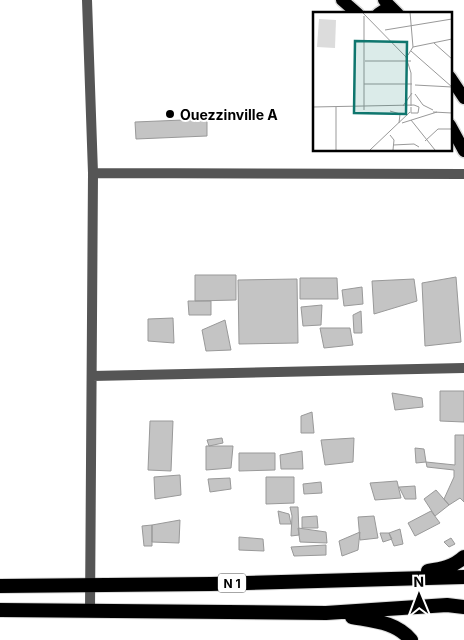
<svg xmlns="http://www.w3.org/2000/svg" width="464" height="640" font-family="Inter,sans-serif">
<rect width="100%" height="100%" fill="#fff"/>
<path fill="#c4c4c4" stroke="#999" d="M207,119V136L136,139L135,122Z
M195,275H236V300L195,301Z
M456,277L461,342L425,346L422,283Z
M300,278H337L338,299H300Z
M297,279L298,343L239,344L238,280Z
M414,279L417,301L374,314L372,281Z
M362,287L363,304L344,306L342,290Z
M188,301H211V315H189Z
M322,305L321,325L303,326L301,307Z
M361,311L362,333H354L353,315Z
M173,318L174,343L148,341V319Z
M225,320L231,350L206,351L202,330Z
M320,328H350L353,345L324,348Z
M440,391H464V422L440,421Z
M392,393L422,398L423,407L395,410Z
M312,412L314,433H301V416Z
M150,421H173L171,471L148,470Z
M455,435H464V502L460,498L449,505L444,499L454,477V470L427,467L426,462L455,465Z
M222,438L223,443L209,446L207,440Z
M354,438L353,462L325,465L321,440Z
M206,446H233L231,468L206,470Z
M415,448L424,449L426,462L416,463Z
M302,451L303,469H281L280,455Z
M239,453H275V470L239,471Z
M180,475L181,495L155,499L154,477Z
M266,477H294V503L266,504Z
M230,478L231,489L210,492L208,479Z
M397,481L401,498L375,500L370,483Z
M321,482L322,493L304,494L303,484Z
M415,486L416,499H405L399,487Z
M436,490L449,505L435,516L424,499Z
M290,507H298L299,535L291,536L292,516Z
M278,511L289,514L291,524H280Z
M431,511L440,523L415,536L408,523Z
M317,516L318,528H302V517Z
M374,516L378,538L360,540L358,517Z
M180,520L179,543L152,542V525Z
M152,525V546H144L142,526Z
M298,528L326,532L327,543L300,542Z
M400,529L403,544L394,546L389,533Z
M360,532L358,550L342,556L339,541Z
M380,533H389L392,539L383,542Z
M239,537L263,539L264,551L239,550Z
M451,538L455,544L449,547L444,542Z
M326,545V555L294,556L291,547Z"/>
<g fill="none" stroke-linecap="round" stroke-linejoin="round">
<defs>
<path id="primary" d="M342,0L358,14
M384,0L398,14
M378,14L390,6
M450,77L464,98
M450,125L464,151"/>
<path id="trunk" d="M428,571C442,569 453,567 464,557
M0,586L211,584L464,577
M0,610L326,613L447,605L464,607
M352,617C374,621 396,622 411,640"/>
</defs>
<use href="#primary" stroke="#dbdbdb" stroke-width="15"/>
<use href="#trunk" stroke="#dbdbdb" stroke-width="16"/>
<path stroke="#555" stroke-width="10" d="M87,0L93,173L90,610
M93,173L464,174
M92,376L464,368"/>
<use href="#primary" stroke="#000" stroke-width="12"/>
<use href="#trunk" stroke="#000" stroke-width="14"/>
</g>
<circle fill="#000" stroke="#fff" stroke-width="2" cx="170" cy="114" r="5"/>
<g text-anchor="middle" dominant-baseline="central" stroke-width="4" stroke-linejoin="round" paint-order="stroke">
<rect fill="#fff" stroke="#4c4c4c" stroke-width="1" x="218" y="573.5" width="28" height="19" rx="4"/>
<g font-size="12" font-weight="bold" fill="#000">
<text x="232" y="583">N 1</text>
</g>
<g font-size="14" font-weight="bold" fill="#000" stroke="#fff" text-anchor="start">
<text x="180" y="114">Ouezzinville A</text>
</g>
</g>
<g transform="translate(313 12)">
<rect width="139" height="139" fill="#fff"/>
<path d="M6,7L23,8L22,36L4,35Z" fill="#dcdcdc"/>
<path fill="none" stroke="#999" stroke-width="1" d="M49,0L93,45L98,61V94M72,18L139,7M121,31L139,47M100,35L139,27M98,39L139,75M95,43L100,35L97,0M52,49H98M51,72H99M102,73L139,75M102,82L110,93L120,98M90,94L99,81M0,95L101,93L106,95L105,101H98V95M51,98V4M77,99L87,102L86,111M120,100L139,101M98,108L122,138M89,111L124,100M77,123L81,128L80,138M112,129L125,117H139M80,133L101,132L106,135M23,138V95M57,138L97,100"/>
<path fill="#0f766e" fill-opacity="0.15" stroke="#0f766e" stroke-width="2.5" d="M42,29L94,30L93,102L41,101Z"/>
<rect width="139" height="139" fill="none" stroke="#000" stroke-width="2.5"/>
</g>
<g transform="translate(419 595) rotate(359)" stroke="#ffffff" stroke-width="4" paint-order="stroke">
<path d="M0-4L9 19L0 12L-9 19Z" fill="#000000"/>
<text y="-8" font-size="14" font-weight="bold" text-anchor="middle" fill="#000000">N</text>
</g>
</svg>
